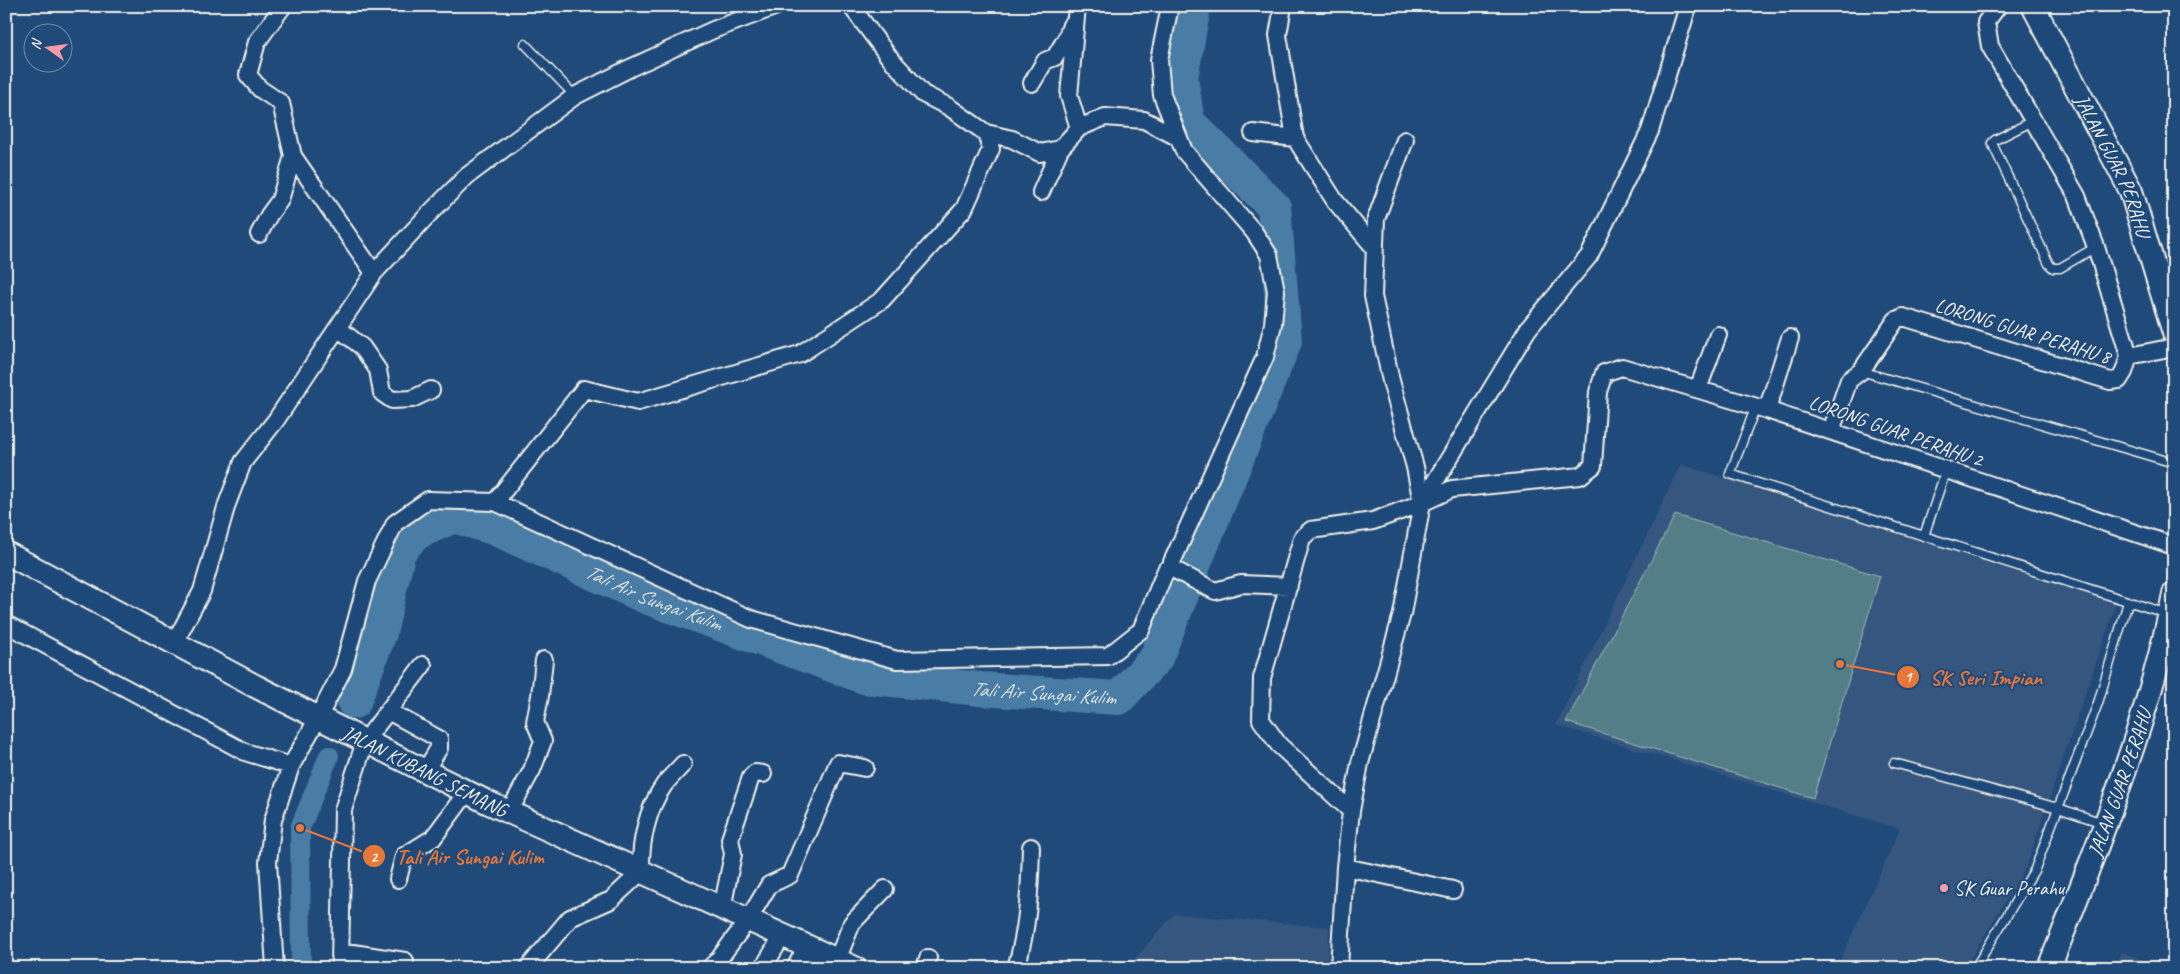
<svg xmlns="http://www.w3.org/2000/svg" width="2180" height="974" font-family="Caveat,sans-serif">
<rect width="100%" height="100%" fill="#1f4a7a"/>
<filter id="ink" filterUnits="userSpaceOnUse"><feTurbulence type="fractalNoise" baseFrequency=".02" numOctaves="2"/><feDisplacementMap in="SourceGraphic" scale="10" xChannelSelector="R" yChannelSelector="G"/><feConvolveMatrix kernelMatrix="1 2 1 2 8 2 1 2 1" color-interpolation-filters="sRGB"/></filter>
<g filter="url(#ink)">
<path fill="#36577e" d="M1681,464L2116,604L2026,867L1967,964L1974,968H1837L1900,829L1556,725Z
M1174,914L1329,927L1328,968H1127Z
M2121,952L2164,968H2114Z"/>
<path fill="#537e87" stroke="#a4b8b8" d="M1675,515L1880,576L1813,798L1566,722Z"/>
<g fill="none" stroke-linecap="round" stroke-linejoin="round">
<path stroke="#487da5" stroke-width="20" d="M301,968L300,828L329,756"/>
<path stroke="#487da5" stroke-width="34" id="s1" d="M354,702L380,633L399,551L416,533L454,516L496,529L646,597L864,677L980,689L1119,698L1156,658L1285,341L1274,207L1188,122L1181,78L1194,6"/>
<defs>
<path id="lane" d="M525,44L575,96
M2033,121L1995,140L1992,143L2049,264L2053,268H2060L2096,247
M1861,371L2174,463
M1756,406L1730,474L2168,614
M1924,536L1946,470
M1894,763L2058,808L2103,823
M1975,968L2035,869L2098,703L2128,602"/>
<path id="street" d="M851,6L889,57L923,94L949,107L986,133L1012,139L1040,153L1060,149L1079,128L1105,117L1144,120L1179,138
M1077,6L1069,96L1079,128
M1170,6L1159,60L1162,95L1184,151L1254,232L1269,255L1276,291L1273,324L1265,357L1172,562L1171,568L1215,591L1241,584L1289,586
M1283,6L1278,35L1295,138L1335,201L1373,246
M1998,6L1986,22L1990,46L2077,196L2096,247L2129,356
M1032,83L1045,61L1055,57L1067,37L1071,25
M1253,133L1295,138
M1405,140L1376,219L1373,296L1391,381L1415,467L1422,503
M293,156L374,273
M1041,192L1060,149
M259,234L269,215L280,200L293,156L281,103L260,89L248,75L257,42L283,6
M338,328L362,347L378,370L382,393L392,400L412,399L431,390
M1698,389L1718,335
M1767,410L1790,338
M1831,431L1849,380L1861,371L1896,320L1903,317L2110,381L2119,380L2124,372L2129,356L2174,347
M495,502L584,389L638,402L800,354L882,300L964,209L991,149L986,133
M6,624L245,752L291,766
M175,642L202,591L227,504L243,462L276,420L374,273L428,215L467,176L575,96L630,68L713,30L777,6
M388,711L439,739V748L425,771
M1351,811L1279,745L1261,720L1262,678L1302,538L1311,530L1373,521L1422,503L1452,489L1580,476L1593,466L1598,392L1604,373L1622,367L1767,410L2174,546
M509,812L532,770L543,741L535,722L540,696L544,660
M1345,867L1453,890
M398,879L404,856L433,838L467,792
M722,909L733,854L730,839L751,777L755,773L763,774
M837,960L852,923L885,889
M340,964L353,953L405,961
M275,968L268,862L273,820L291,766L318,718L343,669L367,581L395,523L428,500L495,502L751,619L897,660L1108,656L1141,630L1166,570L1171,568
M343,968L340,964L343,810L365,741L423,665
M528,968L570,918L611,900L641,872C640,843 647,809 664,785C670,777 677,771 683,764
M710,968L719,959L748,920L769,885L790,875L838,763L865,768
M763,968L783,935
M795,968L807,946
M925,968L928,958
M1016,968C1028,928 1030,889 1031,847
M1339,968L1345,867L1351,811L1360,763L1402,614L1422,503L1528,329L1589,256L1650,131L1688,6"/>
<g id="secondary">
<path id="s2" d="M2033,6L2131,191L2174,333"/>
<path id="s3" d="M6,553L255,686L489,803L855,968"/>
<path id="s4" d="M2049,968C2098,845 2148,724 2174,594"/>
</g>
</defs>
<use href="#lane" stroke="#f4f1e8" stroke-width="11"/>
<use href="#street" stroke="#f4f1e8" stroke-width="20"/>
<use href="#secondary" stroke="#f4f1e8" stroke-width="26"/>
<use href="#lane" stroke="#1f4a7a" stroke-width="8"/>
<use href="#street" stroke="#1f4a7a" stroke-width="16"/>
<use href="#secondary" stroke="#1f4a7a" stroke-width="22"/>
</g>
</g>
<circle fill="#ff9aa2" stroke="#1f4a7a" stroke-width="2" cx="1944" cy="888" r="5"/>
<g text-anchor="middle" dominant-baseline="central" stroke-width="4" stroke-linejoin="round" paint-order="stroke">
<g font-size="20" fill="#f4f1e8" stroke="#1f4a7a">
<text stroke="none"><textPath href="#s2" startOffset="179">JALAN GUAR PERAHU</textPath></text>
<text transform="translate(2023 331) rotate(17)">LORONG GUAR PERAHU 8</text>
<text transform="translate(1896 431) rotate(19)">LORONG GUAR PERAHU 2</text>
<text stroke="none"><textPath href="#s3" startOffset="472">JALAN KUBANG SEMANG</textPath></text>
<text stroke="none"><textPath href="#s4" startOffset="198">JALAN GUAR PERAHU</textPath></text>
</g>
<g font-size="20" fill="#f4f1e8" stroke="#1f4a7a" text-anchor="start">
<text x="1954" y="888">SK Guar Perahu</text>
</g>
<g font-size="21" font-style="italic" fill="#dae0de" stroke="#1f4a7a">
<text stroke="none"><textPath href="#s1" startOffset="440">Tali Air Sungai Kulim</textPath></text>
<text stroke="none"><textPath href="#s1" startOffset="845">Tali Air Sungai Kulim</textPath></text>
</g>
</g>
<path fill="none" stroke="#ea7738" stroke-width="2" d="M1840 664L1908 677M300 828L374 856"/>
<g fill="#ea7738" stroke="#1f4a7a" stroke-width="2">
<circle cx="1840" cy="664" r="5"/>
<circle cx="300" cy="828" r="5"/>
<circle cx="1908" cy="677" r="12"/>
<circle cx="374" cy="856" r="12"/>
</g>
<g font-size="15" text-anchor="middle" font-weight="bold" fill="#fff">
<text x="1908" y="682">1</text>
<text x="374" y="862">2</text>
</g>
<g font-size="21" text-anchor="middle" font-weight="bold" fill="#ea7738" stroke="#1f4a7a" stroke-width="4" stroke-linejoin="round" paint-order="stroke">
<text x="1986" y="685">SK Seri Impian</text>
<text x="470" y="864">Tali Air Sungai Kulim</text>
</g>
<rect width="2180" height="974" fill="none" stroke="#1f4a7a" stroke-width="25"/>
<rect x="12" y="12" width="2155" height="949" fill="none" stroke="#f4f1e8" stroke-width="2" filter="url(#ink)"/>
<g transform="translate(48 48) rotate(284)"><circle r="24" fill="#1f4a7a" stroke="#748da6"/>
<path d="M0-4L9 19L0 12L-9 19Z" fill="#ff9aa2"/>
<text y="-8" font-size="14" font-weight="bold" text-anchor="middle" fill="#f4f1e8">N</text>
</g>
</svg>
